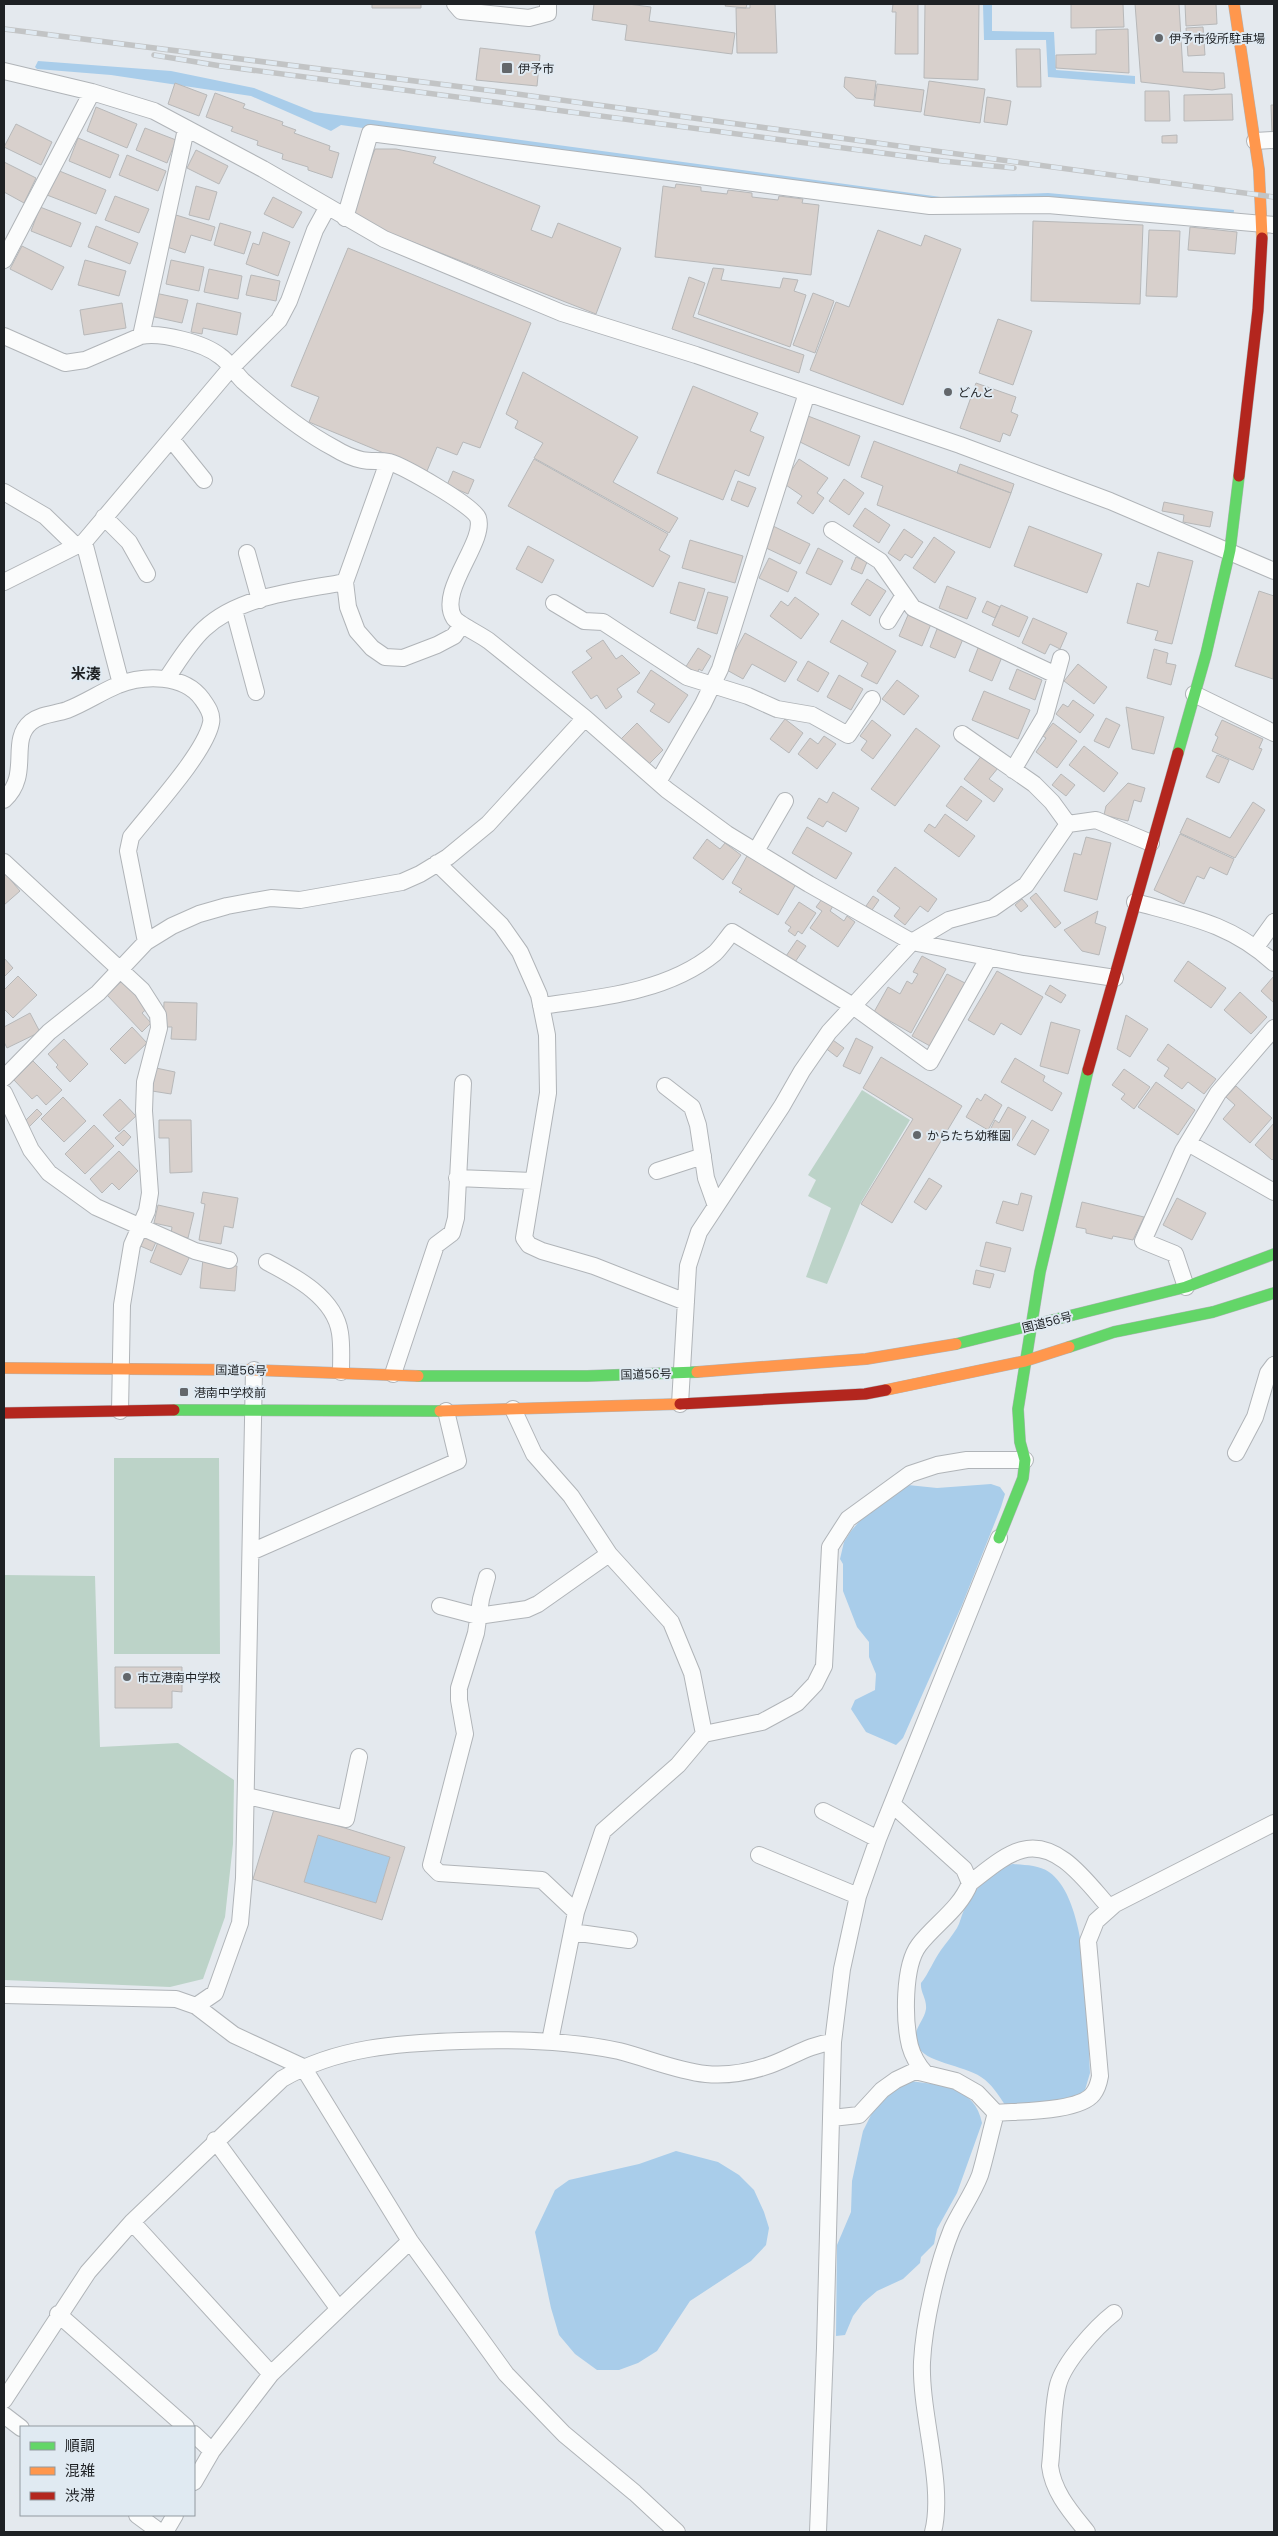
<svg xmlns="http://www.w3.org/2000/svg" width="1278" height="2536" font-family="Poppins,'Noto Sans JP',sans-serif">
<rect width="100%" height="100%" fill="#e4e9ee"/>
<path fill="#bcd3c8" d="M862,1090L910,1120L860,1204L827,1284L806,1277L831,1208L808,1196L816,1180L808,1175Z
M114,1458H219L220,1654H114Z
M4,1575L95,1576L100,1747L178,1743L234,1780L233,1844L225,1917L203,1979L170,1987L4,1980Z"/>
<path fill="#a9cdea" d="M983,4H992V31L1054,32L1056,70L1135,76V84L1048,77L1046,40H984Z
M38,61L171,71L254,88L314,112L941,197L1048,193L1234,210L1233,219L938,207L341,125L331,131L251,96L111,75L37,69L35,67Z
M991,1484L1000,1487L1005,1494L1001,1507L962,1605L903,1738L896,1745L866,1732L851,1709L855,1700L875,1690L876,1674L869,1657V1642L857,1627L843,1591V1564L840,1559L844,1542L851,1531L863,1517L908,1485L937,1488Z
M318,1835L390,1857L376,1903L304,1882Z
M1013,1864C1025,1865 1039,1865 1049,1872C1091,1901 1087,2024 1090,2073L1085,2090L1072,2100L1006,2106C998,2095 992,2084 981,2077C964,2065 924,2063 917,2045C911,2030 924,2022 926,2009C927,1999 920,1992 921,1983C929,1973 933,1961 941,1950C946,1943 952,1936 957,1928C960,1923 961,1916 964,1910C973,1891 991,1868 1013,1864Z
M910,2081C940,2085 975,2086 982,2123L957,2193L937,2229L934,2244L921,2257L920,2263L903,2279L877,2291L863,2303L853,2316L845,2335L836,2336L837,2245L851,2212L852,2181L863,2131L874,2109L883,2097Z
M676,2151L718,2162L739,2175L754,2190L764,2212L769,2228L766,2245L751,2261L690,2301L657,2351L638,2363L619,2370H597L575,2354L559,2335L551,2308L535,2232L555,2190L569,2180L639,2164Z"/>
<path fill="#d8d0cc" stroke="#b7b8b9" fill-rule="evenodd" d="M372,4H421V8H372Z
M594,4H628L651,7L649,21L735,33L732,54L625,40L627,25L592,20Z
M726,4H747L746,8L725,6Z
M750,4H775L777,53H737L736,8H750Z
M893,4H918V54H895L896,12H892Z
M925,4H979L978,80L924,78Z
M1071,4H1123L1124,27L1071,28Z
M1135,4H1179L1183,72L1224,73L1225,88L1212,90L1141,82Z
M1185,4H1216L1217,24L1186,26Z
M1203,27L1205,55L1188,56L1186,28Z
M1128,29L1129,73L1056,68V55L1096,54V30Z
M480,48L540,55L537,86L476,80Z
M1016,49H1040L1041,87H1017Z
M845,77L876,81L874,100L856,98L844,87Z
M929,81L985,89L980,123L924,115Z
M175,83L207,95L199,116L168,104Z
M877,84L924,90L921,112L874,106Z
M1145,91H1169L1170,121H1145Z
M215,93L245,104L243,108L283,122L282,125L296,130L294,133L330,146L329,150L339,153L332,178L308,170V167L282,159L283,154L257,145L258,141L231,131L233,127L206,117Z
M1232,94L1233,120L1184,121V95Z
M987,97L1011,101L1007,125L984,122Z
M1271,105H1274V135H1272Z
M96,107L137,124L127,148L87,131Z
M16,124L52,142L41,165L4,147Z
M145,128L176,140L167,163L136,150Z
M1177,135V143H1162V136Z
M78,138L119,155L110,178L69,161Z
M375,149H396L436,157L433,163L540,206L531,230L552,238L558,223L621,248L596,314L349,217Z
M196,150L228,166L219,184L187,168Z
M127,155L166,171L158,191L119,175Z
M4,162L36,178L24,203L4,192Z
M57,170L106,190L96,214L47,195Z
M676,184L701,187V191L727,194L728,190L752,193V197L778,200L779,196L803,199L802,203L819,205L811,275L655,257L663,186L675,188Z
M196,186L217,192L209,220L189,215Z
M115,196L149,209L139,233L105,220Z
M273,197L302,212L293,228L264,214Z
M40,207L81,223L71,247L31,231Z
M176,215L215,227L211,241L191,235L185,253L167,247Z
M1033,221L1143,225L1140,304L1031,301Z
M220,223L251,232L244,254L214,245Z
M96,226L138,243L130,264L88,247Z
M1190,227L1237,232L1235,254L1188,250Z
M878,230L921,246L925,235L961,249L903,405L810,370L836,302L849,307Z
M1149,230L1180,231L1177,297L1146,296Z
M263,232L290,242L278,276L246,264L253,243L259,245Z
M22,246L64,267L52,290L10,269Z
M348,248L531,323L480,448L463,442L457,455L437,447L427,471L309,422L319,397L291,386Z
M85,260L126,271L119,296L78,285Z
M171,260L204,267L199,291L166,284Z
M713,268L724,269L721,280L780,288L783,278L798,280L794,291L806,295L790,347L698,314Z
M209,269L242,276L238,299L204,292Z
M251,275L280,281L276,301L246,295Z
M689,277L705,283L693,317L804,355L799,373L672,329Z
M155,293L188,300L182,323L150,316Z
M813,293L834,301L815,353L793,345Z
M122,303L126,328L84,335L80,310Z
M197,303L241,313L237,335L203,328L202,334L191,332Z
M998,319L1032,331L1013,385L979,373Z
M523,372L638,437L613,482L678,518L669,533L534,458L543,443L515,428L518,421L506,414Z
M976,383L1016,397L1011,412L1018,415L1010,436L1003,433L1000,442L960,428Z
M693,386L758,413L750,431L764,437L749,476L735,470L723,500L657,473Z
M808,416L860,436L849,466L798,441Z
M874,441L1011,493L990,548L877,505L883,486L861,477Z
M534,459L668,534L659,550L670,556L653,587L508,506Z
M799,459L828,478L817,493L824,498L813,514L797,503L802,496L783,483Z
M960,464L1014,484L1011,493L957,473Z
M453,471L474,480L468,494L447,485Z
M844,479L864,493L849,515L829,501Z
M738,481L756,488L748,507L731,500Z
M1164,502L1213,512L1210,527L1183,522L1184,515L1162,511Z
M865,508L890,525L879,543L853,526Z
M773,526L810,544L800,564L764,547Z
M1029,526L1102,554L1087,593L1014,566Z
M904,529L923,542L912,558L905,554L900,561L888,553Z
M934,537L955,552L935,583L913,568Z
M690,540L743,556L735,583L682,568Z
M528,546L554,560L542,583L516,569Z
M818,548L843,561L831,585L806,573Z
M1158,552L1193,561L1172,644L1155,640L1158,631L1127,623L1137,583L1149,587Z
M856,557L867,562L862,574L851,569Z
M769,558L797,572L788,592L759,578Z
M867,579L886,591L870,616L851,604Z
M679,582L705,589L695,621L670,613Z
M947,586L976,598L967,619L939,608Z
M1259,591L1274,596L1273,679L1235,666Z
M708,592L728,597L717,634L697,628Z
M795,597L819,614L801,639L770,616L781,601L788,606Z
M987,601L1000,607L995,618L982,612Z
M1001,605L1028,617L1019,637L992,625Z
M908,615L931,624L922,646L899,636Z
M1033,618L1067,633L1060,649L1050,644L1045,654L1022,643Z
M842,620L896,651L877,684L861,676L868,663L830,642Z
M937,629L963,639L955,658L930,647Z
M745,633L797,662L785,682L752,664L743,679L725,669Z
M603,640L616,659L622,655L640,673L617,689L622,697L606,709L597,695L591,699L572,672L592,658L586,651Z
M698,648L711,656L702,671L699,669L696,675L685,668Z
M978,648L1002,657L992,681L969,671Z
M1154,649L1168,653L1166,663L1176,665L1171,685L1147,678Z
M808,661L829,673L818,692L797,680Z
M1078,664L1107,687L1094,704L1064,681Z
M1017,669L1042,680L1035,700L1009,689Z
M651,670L688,695L669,723L650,711L655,704L637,692Z
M839,675L863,689L851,710L827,697Z
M897,680L919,696L904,715L882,699Z
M984,691L1030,710L1018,739L972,720Z
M1073,700L1094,715L1080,733L1056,714L1063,704L1068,707Z
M1126,707L1164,717L1154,754L1132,749Z
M1106,718L1120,725L1109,748L1094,741Z
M785,719L803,733L789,753L770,739Z
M872,720L891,735L873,759L861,750L867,741L860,736Z
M1222,720L1263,739L1259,748L1262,749L1253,770L1212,751L1218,737L1215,735Z
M637,723L663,750L647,766L621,739Z
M1053,723L1077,741L1057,768L1036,752L1046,738L1043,736Z
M916,728L940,746L895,806L871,789Z
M824,736L836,744L817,769L798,754L810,738L818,744Z
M1084,746L1118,773L1104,792L1069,765Z
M982,755L998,768L989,779L1003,789L994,802L964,779Z
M1217,755L1229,760L1219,783L1206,777Z
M1061,774L1075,785L1066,796L1052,785Z
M1128,783L1145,788L1141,802L1134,800L1128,821L1104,815L1106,806Z
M961,786L982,801L967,821L946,806Z
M833,792L859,808L846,832L827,821L823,827L807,818L819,798L827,803Z
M1253,802L1265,810L1235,858L1180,833L1187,818L1230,838Z
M945,814L975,836L959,857L924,831L929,824L935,828Z
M807,827L852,853L836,879L792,853Z
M1180,834L1234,859L1227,875L1210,867L1204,879L1197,876L1184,904L1154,890Z
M1086,837L1111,843L1097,900L1064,891L1074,853L1081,855Z
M707,839L720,849L725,843L741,855L723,880L693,858Z
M747,856L796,884L778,915L739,892L742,889L732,883Z
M895,867L937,899L928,912L920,906L905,925L894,916L900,908L877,891Z
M4,872L20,891L4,905Z
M1036,893L1061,923L1055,928L1030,898Z
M873,896L879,900L872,910L866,906Z
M822,899L833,906L830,911L844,921L847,916L855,922L838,947L810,928L822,911L816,907Z
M1022,899L1028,906L1021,912L1015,905Z
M799,902L816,913L802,934L798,931L795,936L788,931L791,927L785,923Z
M1098,911L1095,923L1106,927L1099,955L1082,951L1064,930Z
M797,940L806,946L793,965L784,959Z
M922,956L946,969L911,1033L874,1012L888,987L900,994L907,981L912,984L918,974L913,972Z
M4,958L13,968L4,977Z
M1188,961L1226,988L1211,1008L1174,981Z
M997,971L1043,997L1021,1035L1001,1023L994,1035L968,1020Z
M947,974L965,983L930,1046L912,1036Z
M18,976L37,995L13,1018L4,1009V990Z
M1274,976V1003L1261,991Z
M124,979L150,1006L142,1013L151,1023L142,1032L107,995Z
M1050,985L1066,995L1061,1003L1045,994Z
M1240,992L1267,1017L1251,1034L1224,1010Z
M164,1002L197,1003L196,1040L171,1039L172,1027H163Z
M30,1013L40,1032L7,1048L4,1042V1027Z
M1126,1015L1148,1029L1130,1057L1117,1049Z
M1051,1022L1080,1030L1068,1074L1040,1066Z
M132,1027L147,1043L125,1064L110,1049Z
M830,1038L844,1048L837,1057L824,1047Z
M856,1038L873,1047L860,1074L843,1066Z
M64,1039L88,1064L70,1082L56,1067L58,1065L48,1054Z
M1168,1044L1216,1079L1204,1094L1188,1082L1182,1089L1164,1076L1169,1068L1157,1060Z
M881,1057L962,1106L892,1223L861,1204L913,1119L863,1088Z
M1015,1058L1045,1076L1043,1081L1062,1093L1052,1111L1001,1082Z
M33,1061L62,1090L46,1105L37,1095L32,1099L14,1080Z
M156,1068L175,1072L171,1094L152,1091Z
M1124,1069L1150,1087L1134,1109L1121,1099L1125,1094L1112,1085Z
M1156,1082L1195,1110L1178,1135L1138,1107Z
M1236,1086L1272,1118L1250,1143L1223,1119L1235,1105L1226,1097Z
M985,1094L1002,1105L988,1130L966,1117L977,1098L981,1101Z
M63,1097L86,1121L64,1142L41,1119Z
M120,1099L136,1116L119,1132L103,1115Z
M1008,1107L1026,1117L1011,1142L990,1130L995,1120L999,1123Z
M37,1109L42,1114L27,1129L22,1124Z
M159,1120H191L192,1172L170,1173L169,1138H159Z
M1032,1120L1049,1130L1035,1155L1017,1145Z
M1274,1123V1158L1272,1160L1255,1145Z
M94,1125L114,1146L85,1174L65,1154Z
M124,1130L131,1137L123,1146L115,1138Z
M119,1151L138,1171L119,1190L112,1183L102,1193L90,1179Z
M929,1178L942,1186L926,1210L914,1202Z
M203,1192L238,1198L233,1228L224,1226L221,1244L199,1240L205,1204L201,1203Z
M1021,1193L1032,1196L1023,1231L996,1223L1003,1201L1018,1205Z
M1177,1198L1206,1213L1192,1240L1163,1225Z
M1082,1202L1144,1217L1133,1240L1113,1236L1112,1239L1086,1233V1229L1076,1227Z
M158,1205L194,1213L188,1238L171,1234L172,1227L154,1223Z
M141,1236L156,1242L152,1251L138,1245Z
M158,1242L190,1256L181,1275L150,1262Z
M986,1242L1011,1248L1005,1272L980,1266Z
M203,1259L220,1265L237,1266L235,1291L200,1288Z
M976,1270L994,1274L990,1288L973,1284Z
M115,1667H182V1692L172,1691V1708H115Z
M275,1806L405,1847L382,1920L253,1879ZM318,1835L390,1857L376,1903L304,1882Z"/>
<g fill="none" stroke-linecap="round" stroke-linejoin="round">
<defs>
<path id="street" d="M455,4L461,11L529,18L548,13V4
M4,71L92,92L154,111L263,169L384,239L562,313L696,355L960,445L1110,501L1274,571
M1255,141L1274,140
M345,218L370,133L930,206L1048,205L1274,225
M4,260L92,92
M4,336L65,363L85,360L141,336C161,332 204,343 220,356C228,361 235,373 243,381C270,405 302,431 334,448C342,453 353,458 362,460C371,462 380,460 389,462C403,466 473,505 478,518C486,542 437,591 454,618C458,624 481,635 489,641L585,718L667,790L727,834L809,884L912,942L1023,964L1115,978
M141,336L186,129
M171,439L204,480
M388,462L345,582L348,607L357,631L372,648L385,657L403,658L437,645L454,636L461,626
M4,492L45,516L76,546
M104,517L129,542L147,574
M832,530L880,561L913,608L1056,675
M84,542L121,684
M247,553L260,600
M4,582L84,542L230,369L279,320L289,301L315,230L327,208
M554,603L584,621L603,622L687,677L748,696L777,709L812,715L848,735L872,699
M234,610L256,692
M888,621L904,595
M167,678C178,662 189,643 204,629C240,595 299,591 345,582
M1194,694L1274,733
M962,734L1034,784L1052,802L1068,824
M1013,770L1045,716L1061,658
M658,782L703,704L720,669L807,393
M4,800C32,774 8,741 31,722C41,714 56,714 67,710C85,703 101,692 118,685C144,675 184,674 202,699C207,706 213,714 211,723C205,753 152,810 131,837L128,851L146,942
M756,851L785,801
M4,862L142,990L158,1015L159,1028L145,1082L144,1111L150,1193L147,1211L132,1245L122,1305L120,1411
M437,863L501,925L520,952L539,995L547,1035L548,1093L524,1238L529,1245L542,1251L594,1266L686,1302
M1135,902C1190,917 1231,924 1274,963
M1256,947L1274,922
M541,1006C599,998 668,992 715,953C721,947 727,938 732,932L853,1006L930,1062L989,957
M4,1078L49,1032L98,993L146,942L172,926L199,914L227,906L271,898L300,900L402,882L420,874L448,857L488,824L585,718
M665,1086L692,1107L698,1125L706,1178L716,1206
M4,1093L31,1150L49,1173L96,1207L195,1251L229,1260
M1188,1143L1274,1192
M657,1171L703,1156
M457,1178L532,1181
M267,1262C296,1277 335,1298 340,1333C342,1346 341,1359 341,1372
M1186,1287L1175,1254L1143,1241L1183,1151L1218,1093L1274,1028
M393,1374L436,1245L452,1233L456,1218L463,1083
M680,1404L688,1266L699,1232L782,1106L802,1071L829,1032L853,1006L912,942L949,920L993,908L1026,885L1068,824L1096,820L1151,843
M513,1409L534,1454L571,1496L609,1554L671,1622L692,1673L704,1734
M1236,1453L1255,1417L1268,1373L1274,1365
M251,1552L458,1461L446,1411
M487,1577L481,1599L476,1633L459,1688V1700L465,1734L431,1865L439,1873L542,1880L576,1912
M440,1606L478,1616L527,1609L538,1604L609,1554
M247,1796L346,1819L359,1757
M892,1804L964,1869L970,1883C960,1909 935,1924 919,1945C903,1966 904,2021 910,2046C913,2057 918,2065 925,2073
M823,1811L878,1839
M759,1855L858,1896
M970,1883C985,1872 1003,1855 1022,1850C1059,1840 1088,1884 1110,1908
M572,1932L629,1940
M4,1995L176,1999L196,2006L234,2035L303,2067L410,2241L506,2374L564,2434L635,2493L677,2532
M196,2006L215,1993L240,1923L244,1878L254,1370
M550,2041L576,1912L603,1831L678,1765L704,1734L762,1722L797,1703L815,1684L824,1666L830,1547L848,1519L910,1474L937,1465L967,1460H1025
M996,2113C1018,2111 1079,2112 1093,2094C1097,2089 1099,2082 1100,2076L1088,1941L1096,1921L1115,1904L1274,1823
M832,2118L859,2115L882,2090L896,2080L915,2071L956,2081L977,2093L996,2113C990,2134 986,2155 980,2175C973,2194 960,2211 952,2229C937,2266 924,2323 922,2362C920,2414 945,2486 933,2532
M215,2140L338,2308
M132,2222L271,2374
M58,2314L186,2427
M4,2400L88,2272L132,2222L282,2079C337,2047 399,2043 461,2041C514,2039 566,2040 619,2051C647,2058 677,2071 706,2074C727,2076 750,2072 770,2065C793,2057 807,2045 833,2042
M4,2415L21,2428
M194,2434L212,2451
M194,2482L212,2451L271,2374L410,2241
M137,2515L160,2532
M165,2532L175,2515
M818,2532L825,2348L833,2042L842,1969L858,1896L878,1839L999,1538
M1087,2532C1071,2512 1053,2492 1050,2466C1053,2441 1052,2409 1058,2385C1064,2362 1096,2327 1114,2313"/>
<path id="fast" d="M1178,753L1206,654L1230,550L1239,476
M956,1344L1186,1287L1274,1254
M1069,1347L1114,1332L1213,1312L1274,1293
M418,1376H587L697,1372
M174,1410L440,1411
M999,1538L1023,1478L1025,1460L1020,1442L1018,1409L1040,1272L1088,1070"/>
<path id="slow" d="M1234,4L1259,170L1262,238
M4,1368L254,1370L418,1376
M697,1372L866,1359L956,1344
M886,1390L1025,1361L1069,1347
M440,1411L680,1404"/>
<path id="jam" d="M1239,476L1258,310L1262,238
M1088,1070L1178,753
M680,1404L865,1394L886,1390
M4,1413L174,1410"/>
</defs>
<use href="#street" stroke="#b0b4b8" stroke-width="18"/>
<use href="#fast" stroke="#b0b4b8" stroke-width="12"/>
<use href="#slow" stroke="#b0b4b8" stroke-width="12"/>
<use href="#jam" stroke="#b0b4b8" stroke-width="12"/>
<use href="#street" stroke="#fbfcfc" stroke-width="16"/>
<use href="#fast" stroke="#63d668" stroke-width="11"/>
<use href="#slow" stroke="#ff974d" stroke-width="11"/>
<use href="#jam" stroke="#b3261e" stroke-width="11"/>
<defs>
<path id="rail" d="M4,29L502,92L1274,197
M154,55L221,66L943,161L1014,168"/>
</defs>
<use href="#rail" stroke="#c2c4c5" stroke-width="5.5"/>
<use href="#rail" stroke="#e0eaf2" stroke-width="4" stroke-dasharray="11" stroke-linecap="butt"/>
</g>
<g fill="#63676b" stroke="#e0eaf2" stroke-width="2">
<circle cx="1159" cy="38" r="5"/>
<rect x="501" y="62" width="12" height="12" rx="2.5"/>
<circle cx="948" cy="392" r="5"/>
<circle cx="917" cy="1135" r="5"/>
<rect x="179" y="1387" width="10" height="10" rx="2.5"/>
<circle cx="127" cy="1677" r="5"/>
</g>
<g text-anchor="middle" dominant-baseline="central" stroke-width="4" stroke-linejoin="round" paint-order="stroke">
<g font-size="12" fill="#1e2124" stroke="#e0eaf2" text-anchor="start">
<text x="1169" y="38">伊予市役所駐車場</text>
<text x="518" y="68">伊予市</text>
<text x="958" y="392">どんと</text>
<text x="927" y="1135">からたち幼稚園</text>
<text x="194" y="1392">港南中学校前</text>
<text x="137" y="1677">市立港南中学校</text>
</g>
<g font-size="12" fill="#1e2124" stroke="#e0eaf2">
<text transform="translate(1047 1322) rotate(-14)">国道56号</text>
<text transform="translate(241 1370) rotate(1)">国道56号</text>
<text transform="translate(646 1374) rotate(-1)">国道56号</text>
</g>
<g font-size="15" font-weight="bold" fill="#1e2124" stroke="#e0eaf2">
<text x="86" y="673">米湊</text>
</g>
</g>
<rect width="1278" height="2536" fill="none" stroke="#1e2124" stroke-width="10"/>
<rect x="20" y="2426" width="175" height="90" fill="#e0eaf2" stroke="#929aa0"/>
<rect x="30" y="2442" width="25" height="8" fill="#63d668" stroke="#929aa0"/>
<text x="65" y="2451" font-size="15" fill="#1e2124">順調</text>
<rect x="30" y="2467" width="25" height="8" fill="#ff974d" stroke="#929aa0"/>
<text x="65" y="2476" font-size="15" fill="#1e2124">混雑</text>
<rect x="30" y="2492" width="25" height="8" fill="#b3261e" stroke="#929aa0"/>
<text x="65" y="2501" font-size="15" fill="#1e2124">渋滞</text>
</svg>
